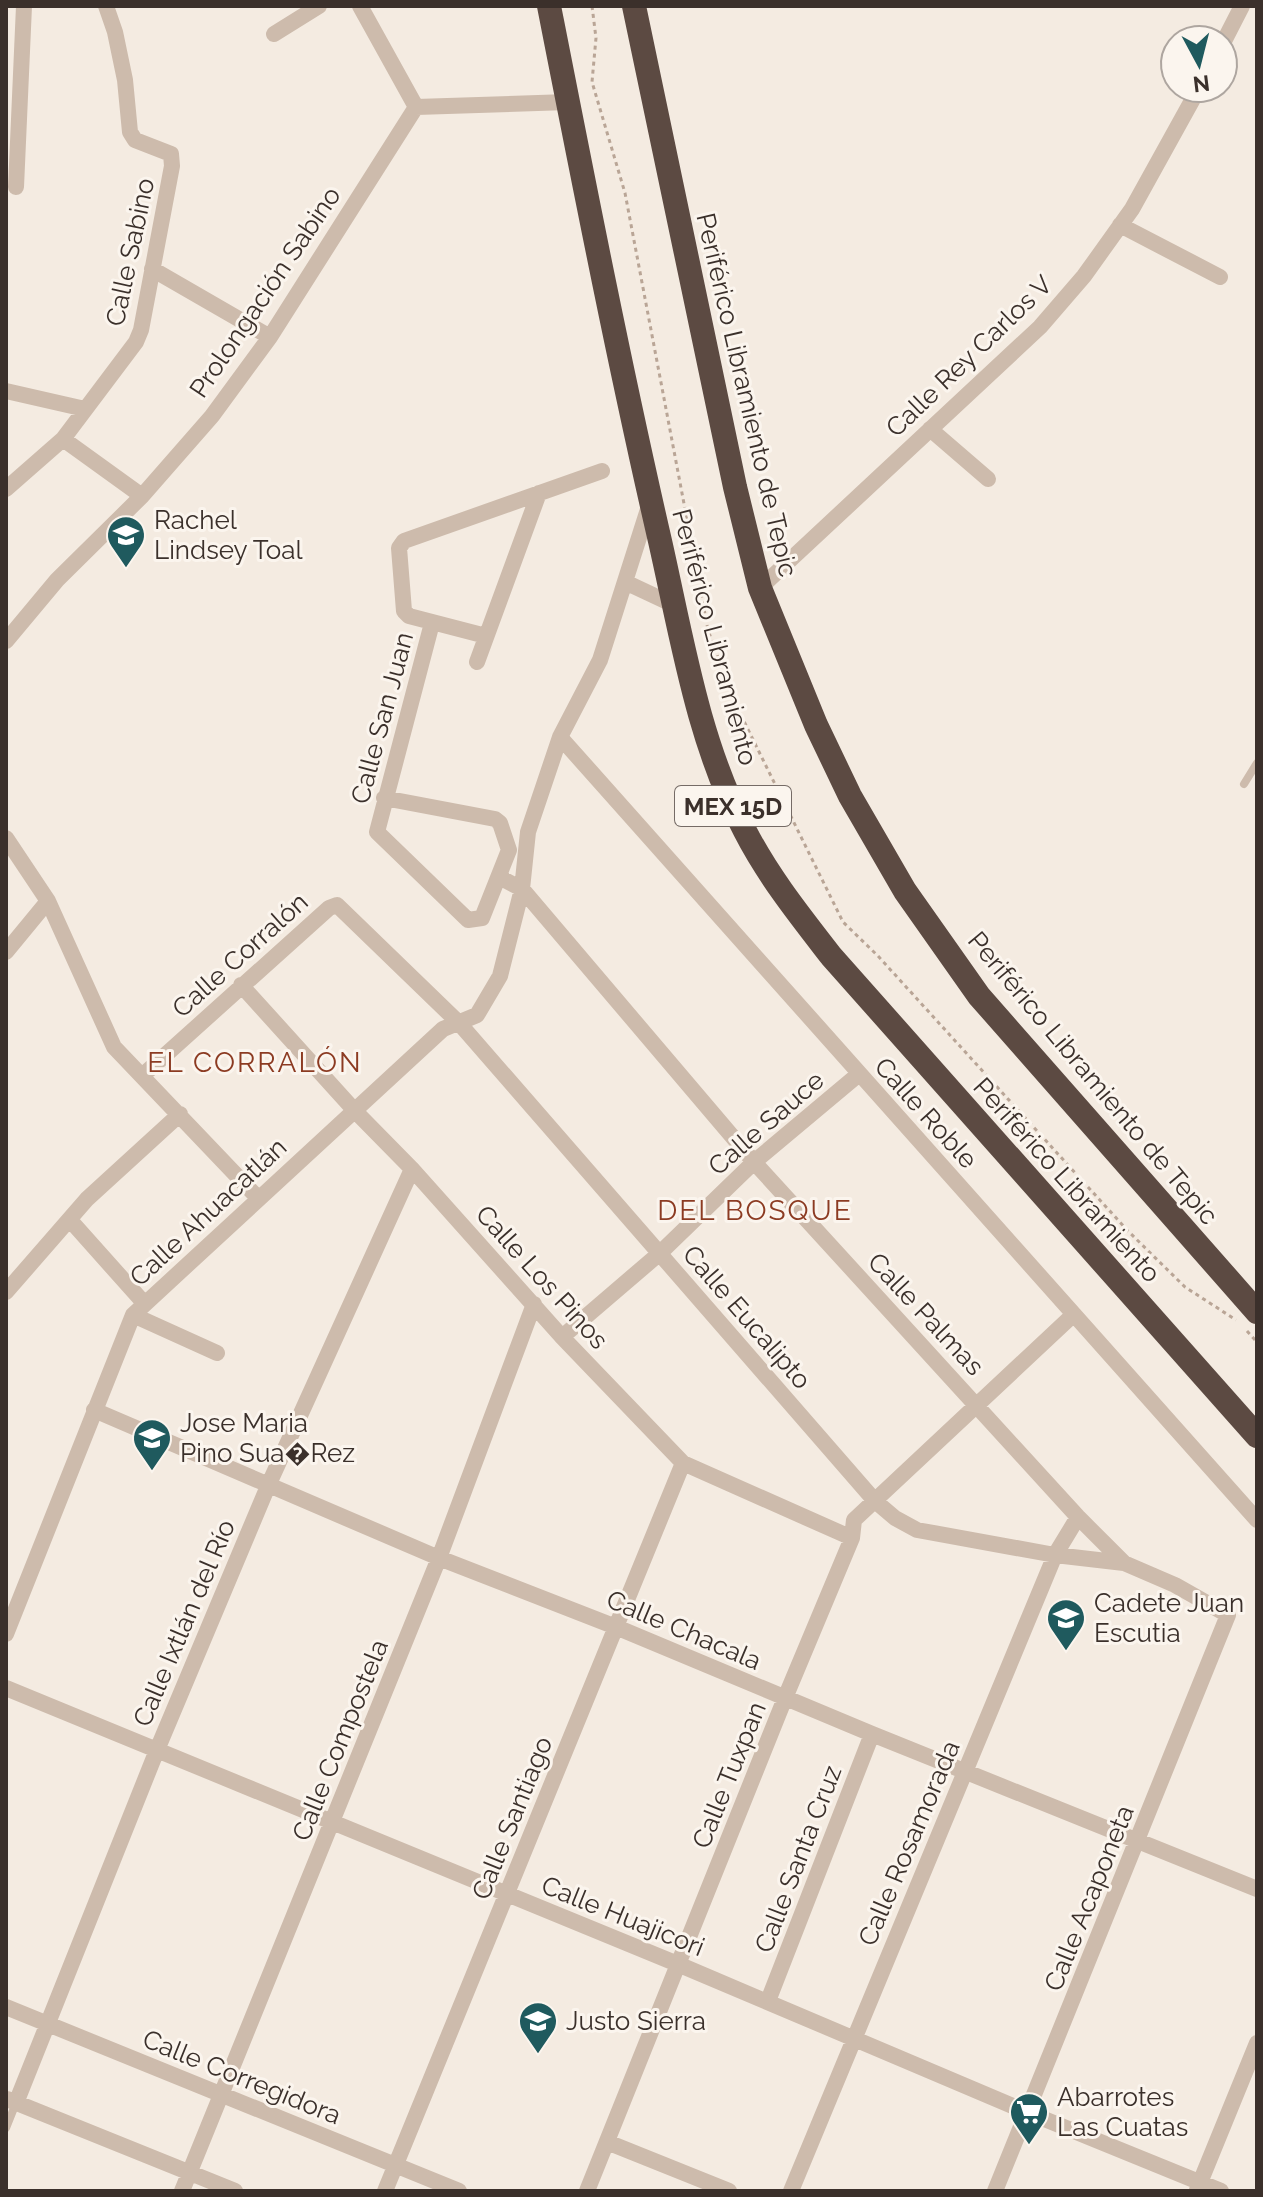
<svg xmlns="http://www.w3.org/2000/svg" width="1263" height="2197" font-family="Raleway,sans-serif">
<rect width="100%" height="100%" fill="#f4ebe1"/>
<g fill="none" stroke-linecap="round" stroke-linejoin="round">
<path stroke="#b9a596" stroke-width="3" stroke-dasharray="4 4" stroke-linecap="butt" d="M592,6L596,38L592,82L625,193L708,630L733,699L843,922L878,956L1128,1231L1185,1287L1236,1320
M1247,1331L1257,1342"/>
<path stroke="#cdbbac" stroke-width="8" d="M1244,784L1257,763
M6,2128L16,2103"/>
<path stroke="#cdbbac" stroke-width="16" d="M360,6L416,107
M274,34L319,6
M1223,43L1242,6
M16,187L24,6
M1120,225L1220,277
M152,269L270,337
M6,391L85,409
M930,429L988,479
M63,439L142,496
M6,489L63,439L136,342L141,330L172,166L171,154L135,140L130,132L125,80L115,32L106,6
M625,582L674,605
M760,588L1040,327L1084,276L1132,209L1199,88
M486,636L409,616L404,611L399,548L404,541L602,471
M6,641L57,580L142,496L212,416L270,337L416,107L568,102
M477,662L539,493
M560,737L1257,1520
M384,798L495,819L500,823L509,850L482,918L468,920L377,832L432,623
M6,838L48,901L114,1047L258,1198
M499,877L522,889L754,1162L1078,1517L1124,1563L1175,1585L1228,1615L995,2191
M6,952L48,901
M241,985L355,1111L412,1169L562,1337L683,1463L852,1538
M142,1076L329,908L337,905L459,1023L875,1501L895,1518L917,1530L1055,1555L1124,1563
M70,1220L144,1303
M6,1292L87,1199L180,1114
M133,1315L217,1353
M562,1337L660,1253L754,1162L859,1074
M94,1410L439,1558L616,1627L872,1734L1257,1889
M6,1634L133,1315L443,1029L477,1015L500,976L522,889L528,832L560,737L600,660L650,503
M6,1688L680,1965L1027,2112L1221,2191
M768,2001L872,1734
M6,2007L459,2191
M7,2099L235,2191
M16,2103L157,1750L268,1486L412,1169
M607,2142L729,2191
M1197,2190L1257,2043
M182,2191L439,1558L534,1304
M385,2191L683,1463
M587,2191L785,1698L852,1538L854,1520L1073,1315
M791,2191L1055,1555L1078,1517"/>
<path stroke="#5c4a42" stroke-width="24" d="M549,6C584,184 619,363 660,541C682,638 698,742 745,831C768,876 800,916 831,956L1257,1436
M634,6L735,487L760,588L816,725L850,796L905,891L979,996L1257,1312"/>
</g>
<defs>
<symbol id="school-pin" viewBox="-11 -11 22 30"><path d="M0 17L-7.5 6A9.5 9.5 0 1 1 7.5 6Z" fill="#1f5a5e" stroke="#fbf5ee"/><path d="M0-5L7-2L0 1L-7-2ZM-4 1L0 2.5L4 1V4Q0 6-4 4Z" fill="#fff"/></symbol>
<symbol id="supermarket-pin" viewBox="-11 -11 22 30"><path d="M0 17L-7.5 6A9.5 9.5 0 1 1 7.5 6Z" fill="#1f5a5e" stroke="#fbf5ee"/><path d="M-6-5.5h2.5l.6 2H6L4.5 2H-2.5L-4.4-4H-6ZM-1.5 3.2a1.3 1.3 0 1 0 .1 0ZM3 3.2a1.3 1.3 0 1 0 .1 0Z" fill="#fff"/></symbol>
</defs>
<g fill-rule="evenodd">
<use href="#school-pin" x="104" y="513" width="44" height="60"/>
<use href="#school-pin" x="130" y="1416" width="44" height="60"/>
<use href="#school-pin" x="1044" y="1596" width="44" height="60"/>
<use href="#school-pin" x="516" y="1999" width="44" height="60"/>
<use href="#supermarket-pin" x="1007" y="2090" width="44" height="60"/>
</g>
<g text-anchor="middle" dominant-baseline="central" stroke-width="6" stroke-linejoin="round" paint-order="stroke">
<rect fill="#fbf5ee" stroke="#756b66" stroke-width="2" x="675" y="786" width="116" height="40" rx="6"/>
<g font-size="24" font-weight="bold" fill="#3b302b">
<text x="733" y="806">MEX 15D</text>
</g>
<g font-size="26" fill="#3b302b" stroke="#fbf5ee">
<text transform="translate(130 252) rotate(-78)">Calle Sabino</text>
<text transform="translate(265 292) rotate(-56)">Prolongación Sabino</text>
<text transform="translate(969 356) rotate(-44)">Calle Rey Carlos V</text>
<text transform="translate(747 395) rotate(77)">Periférico Libramiento de Tepic</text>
<text transform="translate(715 637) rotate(75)">Periférico Libramiento</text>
<text transform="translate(382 718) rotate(-75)">Calle San Juan</text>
<text transform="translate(240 955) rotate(-42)">Calle Corralón</text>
<text transform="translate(1093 1078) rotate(50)">Periférico Libramiento de Tepic</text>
<text transform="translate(926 1113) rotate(48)">Calle Roble</text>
<text transform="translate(766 1123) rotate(-41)">Calle Sauce</text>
<text transform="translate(1067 1180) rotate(48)">Periférico Libramiento</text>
<text transform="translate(208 1212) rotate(-43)">Calle Ahuacatlán</text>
<text transform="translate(542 1277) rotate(48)">Calle Los Pinos</text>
<text transform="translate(926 1314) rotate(47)">Calle Palmas</text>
<text transform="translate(747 1317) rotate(49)">Calle Eucalipto</text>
<text transform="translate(184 1623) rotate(-67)">Calle Ixtlán del Río</text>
<text transform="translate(684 1630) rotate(23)">Calle Chacala</text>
<text transform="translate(340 1740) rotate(-68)">Calle Compostela</text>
<text transform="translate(729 1775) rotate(-68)">Calle Tuxpan</text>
<text transform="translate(512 1818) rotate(-68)">Calle Santiago</text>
<text transform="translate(909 1843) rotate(-67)">Calle Rosamorada</text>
<text transform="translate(798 1859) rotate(-69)">Calle Santa Cruz</text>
<text transform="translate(1089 1898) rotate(-68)">Calle Acaponeta</text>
<text transform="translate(623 1916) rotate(22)">Calle Huajicori</text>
<text transform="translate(242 2077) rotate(22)">Calle Corregidora</text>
</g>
<g font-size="26" fill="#3b302b" stroke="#fbf5ee" text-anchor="start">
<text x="154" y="520">Rachel<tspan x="154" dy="30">Lindsey Toal</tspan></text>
<text x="180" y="1423">Jose Maria<tspan x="180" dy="30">Pino Sua�Rez</tspan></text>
<text x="1094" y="1603">Cadete Juan<tspan x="1094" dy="30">Escutia</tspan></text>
<text x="566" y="2021">Justo Sierra</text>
<text x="1057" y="2097">Abarrotes<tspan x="1057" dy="30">Las Cuatas</tspan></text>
</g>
<g font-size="28" letter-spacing="2" fill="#8c3b22" stroke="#fbf5ee">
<text x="255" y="1062">EL CORRALÓN</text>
<text x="755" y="1210">DEL BOSQUE</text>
</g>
</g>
<rect width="1263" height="2197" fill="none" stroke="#3b302b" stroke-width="16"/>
<g transform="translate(1199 64) rotate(173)"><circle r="38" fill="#fbf5ee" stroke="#aea6a0" stroke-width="2"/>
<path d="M0-6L14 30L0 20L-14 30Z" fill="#1f5a5e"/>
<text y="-12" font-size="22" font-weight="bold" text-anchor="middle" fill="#3b302b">N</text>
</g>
</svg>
